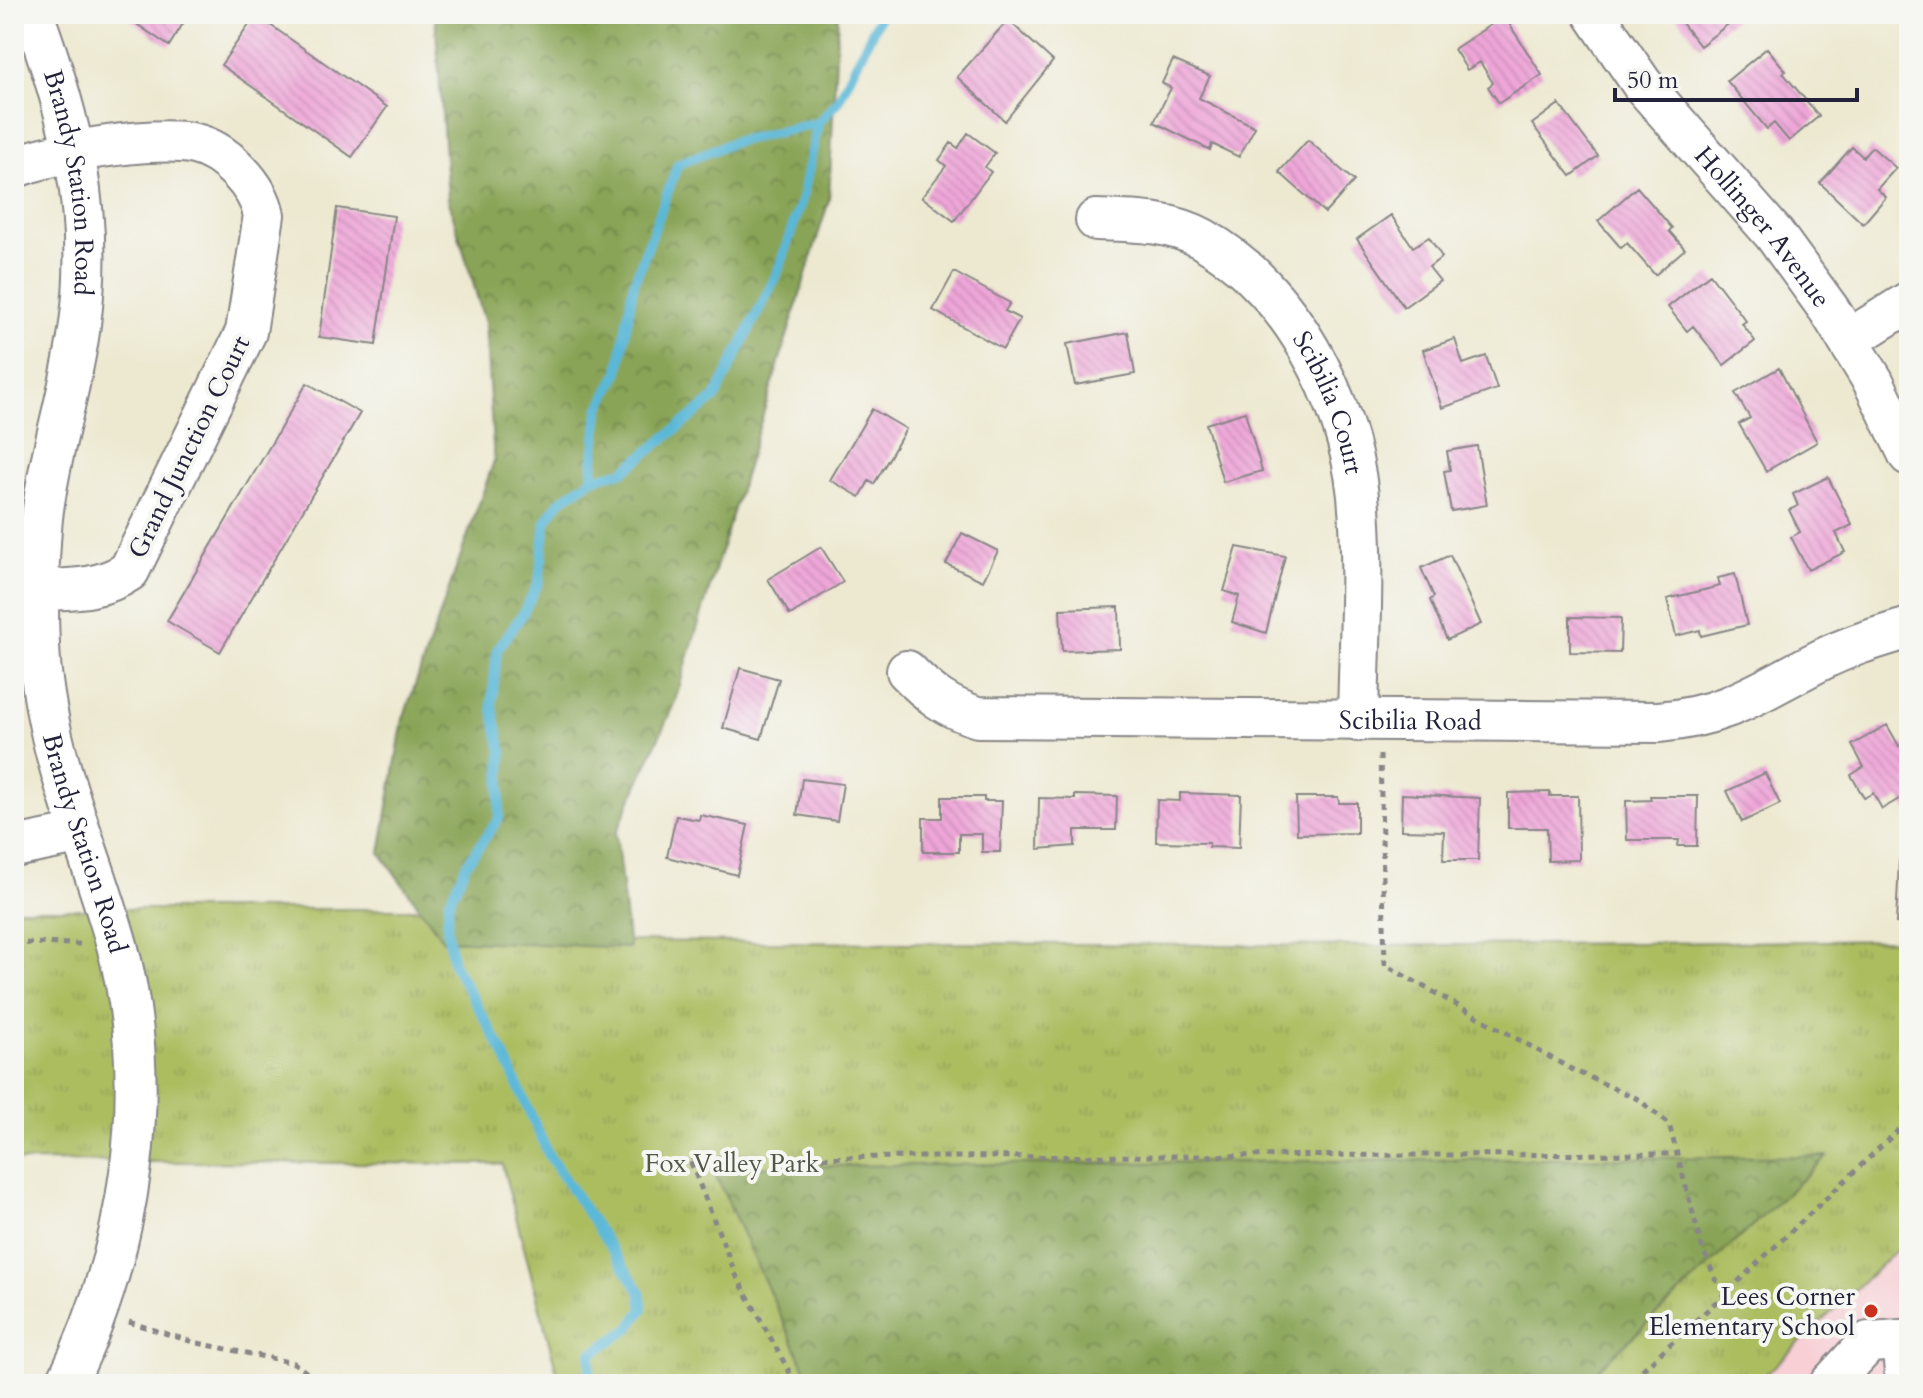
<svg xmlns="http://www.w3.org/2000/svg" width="1923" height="1398" font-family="Cardo,serif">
<defs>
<pattern id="grass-tufts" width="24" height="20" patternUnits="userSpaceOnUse" patternTransform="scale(2)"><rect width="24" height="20" fill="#acbd60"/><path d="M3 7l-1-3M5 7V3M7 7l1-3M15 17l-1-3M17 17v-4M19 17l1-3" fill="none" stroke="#94a254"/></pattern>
<pattern id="forest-crowns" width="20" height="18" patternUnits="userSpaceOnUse" patternTransform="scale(2)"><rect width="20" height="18" fill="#89a456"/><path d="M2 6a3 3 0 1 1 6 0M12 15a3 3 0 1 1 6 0" fill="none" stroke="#708548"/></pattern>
<pattern id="building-back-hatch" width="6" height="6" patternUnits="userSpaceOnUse" patternTransform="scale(2)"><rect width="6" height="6" fill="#eea6d8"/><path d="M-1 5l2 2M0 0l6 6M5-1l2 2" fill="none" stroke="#cc8fba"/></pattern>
</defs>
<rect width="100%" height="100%" fill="#f6f6f2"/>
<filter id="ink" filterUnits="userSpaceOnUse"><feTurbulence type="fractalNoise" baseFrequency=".0125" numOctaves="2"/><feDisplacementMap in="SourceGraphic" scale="16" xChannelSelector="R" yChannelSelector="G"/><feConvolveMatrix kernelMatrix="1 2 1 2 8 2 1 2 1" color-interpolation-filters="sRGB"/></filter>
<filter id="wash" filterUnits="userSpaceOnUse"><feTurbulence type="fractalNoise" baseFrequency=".006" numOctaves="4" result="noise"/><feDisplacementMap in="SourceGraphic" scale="32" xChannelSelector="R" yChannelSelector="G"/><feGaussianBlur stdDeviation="1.8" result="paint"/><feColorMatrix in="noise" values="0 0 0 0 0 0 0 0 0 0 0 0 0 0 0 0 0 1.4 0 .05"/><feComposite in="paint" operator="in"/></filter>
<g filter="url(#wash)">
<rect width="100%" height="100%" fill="#ede9d1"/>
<path fill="#f7cfd5" d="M1909,1238V1384H1756Z"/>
<path fill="url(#grass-tufts)" stroke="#67704e" stroke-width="2" d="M14,909H421L443,940L1372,946L1909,940V1238L1756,1384H560L502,1164L14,1161Z"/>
<path fill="url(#forest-crowns)" stroke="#566348" stroke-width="2" d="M435,14H838L829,200L674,704L616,833L629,948L443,940L380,853L403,719L494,461L485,323L448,199Z
M1827,1156L1582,1384H812L712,1167Z"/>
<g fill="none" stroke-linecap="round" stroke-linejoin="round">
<path stroke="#5ab8d8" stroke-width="10" d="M592,479L599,410L619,371L633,286L678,164L734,142L818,123
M597,1384L590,1374L591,1354L629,1329L643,1309L640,1291L549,1156L503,1052L453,963L447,928L449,902L466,865L499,818L502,751L492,705L497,650L522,615L539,582L546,522L559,502L592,479L624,471L715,398L777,274L802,199L818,123L838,101L881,14"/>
</g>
<g id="blocks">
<path fill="url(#building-back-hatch)" d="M122,14H189L169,46Z
M1675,14H1718L1720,18L1725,14H1741L1700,46Z
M256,15L387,107L352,157L221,65Z
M1504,16L1542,75L1499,103L1488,87L1493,83L1480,62L1467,70L1454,49Z
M1008,20L1053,61L1005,121L957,77Z
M1767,48L1786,71L1783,73L1819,116L1789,141L1774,123L1767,129L1727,81Z
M1173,60L1210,76L1199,98L1255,127L1239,157L1212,144L1210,150L1154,122L1171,88L1162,83Z
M1559,104L1598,156L1571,176L1532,124Z
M968,133L995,153L985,167L991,172L954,221L922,197L946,166L939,160L951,143L958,148Z
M1308,140L1354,181L1325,213L1279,172Z
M1852,147L1863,157L1872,147L1896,168L1877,189L1886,197L1863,224L1820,183Z
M1637,187L1672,228L1669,231L1685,249L1655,275L1627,243L1621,248L1598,221Z
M337,208L394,216L376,345L319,337Z
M1391,215L1413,247L1429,237L1442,257L1429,267L1440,281L1404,307L1357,239Z
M954,272L1010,303L1005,311L1020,319L1003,349L933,310Z
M1710,274L1746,321L1742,324L1755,341L1724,365L1693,326L1687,331L1668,307Z
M1128,332L1135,374L1075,385L1067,344Z
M1455,339L1463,364L1486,356L1497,389L1442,408L1423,350Z
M1779,368L1817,442L1766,471L1739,424L1750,418L1735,393Z
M307,383L360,413L220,652L167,621Z
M872,409L906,429L874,484L869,481L860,497L830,480Z
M1245,412L1262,471L1223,482L1206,424Z
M1477,446L1487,505L1451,511L1444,471L1450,470L1447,451Z
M1828,477L1852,525L1836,533L1845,552L1808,570L1791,537L1800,532L1789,510L1798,506L1793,494Z
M962,533L998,551L983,581L946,564Z
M821,547L843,582L790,615L768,579Z
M1237,547L1285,556L1266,633L1232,622L1239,596L1224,591Z
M1450,555L1481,624L1447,640L1430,600L1434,597L1421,568Z
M1735,574L1747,625L1701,636L1700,630L1676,636L1667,599L1720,586L1718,578Z
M1119,607L1120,649L1062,651L1060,609Z
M1570,617L1621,618L1620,653L1570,652Z
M740,668L779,679L761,739L723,728Z
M1887,725L1899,746L1904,743L1909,752V813L1901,798L1882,809L1873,793L1864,798L1851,775L1864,767L1852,745Z
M1765,773L1780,804L1742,822L1727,791Z
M802,779L843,784L837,821L797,815Z
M1550,792V796H1578L1579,860L1548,861L1547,828H1508V793Z
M1180,793L1241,795L1239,848L1209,847V843L1156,842L1157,800L1180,801Z
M1402,794L1480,798L1478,860H1443L1444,831L1401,830Z
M1075,795L1117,796L1116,830H1075V846L1038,849L1039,798L1075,799Z
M1650,796H1698L1697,846H1678L1679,840H1627L1626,801L1651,800Z
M942,797H984V801H1002L1000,852H982V834H959V852H923V818H942Z
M1296,797H1338L1339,803H1357V833L1297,834Z
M700,815L748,825L737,875L667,857L676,816L699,820Z
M1899,861L1909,862V924L1896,923Z"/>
</g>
</g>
<g filter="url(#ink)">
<use href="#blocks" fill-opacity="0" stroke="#888686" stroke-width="2"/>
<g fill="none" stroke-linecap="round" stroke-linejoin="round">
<defs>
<g id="minor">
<path id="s1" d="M33,14C71,118 95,213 80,324C72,389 49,453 42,518C38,560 37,603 39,645C43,751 89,844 117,945C156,1089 131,1252 66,1384"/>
<path id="s2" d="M1594,14L1642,84L1774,234L1830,311L1873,381L1909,455"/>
<path d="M14,168C49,152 158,135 195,144C225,151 258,185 264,215L246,332L129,571C101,590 71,589 39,590"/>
<path id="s3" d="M1096,220C1132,221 1171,221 1203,239C1290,288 1348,399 1358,496C1365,570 1359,646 1358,721"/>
<path d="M1848,340L1909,302"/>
<path id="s4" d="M907,671C929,694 948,708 978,717L1659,722C1731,715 1759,691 1821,660C1848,646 1880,637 1909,628"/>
<path d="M14,847L78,834"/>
<path d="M1830,1384L1869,1342L1902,1340L1906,1384"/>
</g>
</defs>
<use href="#minor" stroke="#888686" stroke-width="44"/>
<path stroke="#888686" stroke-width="5" stroke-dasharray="6 6" stroke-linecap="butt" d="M1380,755L1385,965L1573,1070L1638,1099L1669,1124L1702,1247L1716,1280L1729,1290L1627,1384
M14,943L81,944
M1729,1290L1909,1120
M129,1322L193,1342L294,1363L322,1384
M796,1384L736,1275L689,1158L1677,1154"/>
<use href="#minor" stroke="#fff" stroke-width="40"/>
</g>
</g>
<circle fill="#c8321e" stroke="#f6f6f2" stroke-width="3" cx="1871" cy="1311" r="8"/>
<g text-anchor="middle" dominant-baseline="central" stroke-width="8" stroke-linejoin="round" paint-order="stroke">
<g font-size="26" fill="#22223b" stroke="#f6f6f2">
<text stroke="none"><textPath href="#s1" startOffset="174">Brandy Station Road</textPath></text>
<text stroke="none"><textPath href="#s2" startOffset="272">Hollinger Avenue</textPath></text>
<text stroke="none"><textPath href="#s3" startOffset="322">Scibilia Court</textPath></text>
<text transform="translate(189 447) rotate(-64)">Grand Junction Court</text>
<text stroke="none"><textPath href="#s4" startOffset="518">Scibilia Road</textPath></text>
<text stroke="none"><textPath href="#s1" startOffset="846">Brandy Station Road</textPath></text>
</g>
<g font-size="26" fill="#525848" stroke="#f6f6f2">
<text x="732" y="1163">Fox Valley Park</text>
</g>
<g font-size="26" fill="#22223b" stroke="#f6f6f2" text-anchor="end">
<text x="1855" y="1296">Lees Corner<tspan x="1855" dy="30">Elementary School</tspan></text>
</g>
</g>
<rect width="1923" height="1398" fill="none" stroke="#f6f6f2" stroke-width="48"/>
<path d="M1615 88v12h242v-12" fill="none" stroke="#22223b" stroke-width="4"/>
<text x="1627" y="88" font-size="24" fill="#22223b" stroke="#f6f6f2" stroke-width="6" paint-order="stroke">50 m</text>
</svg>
